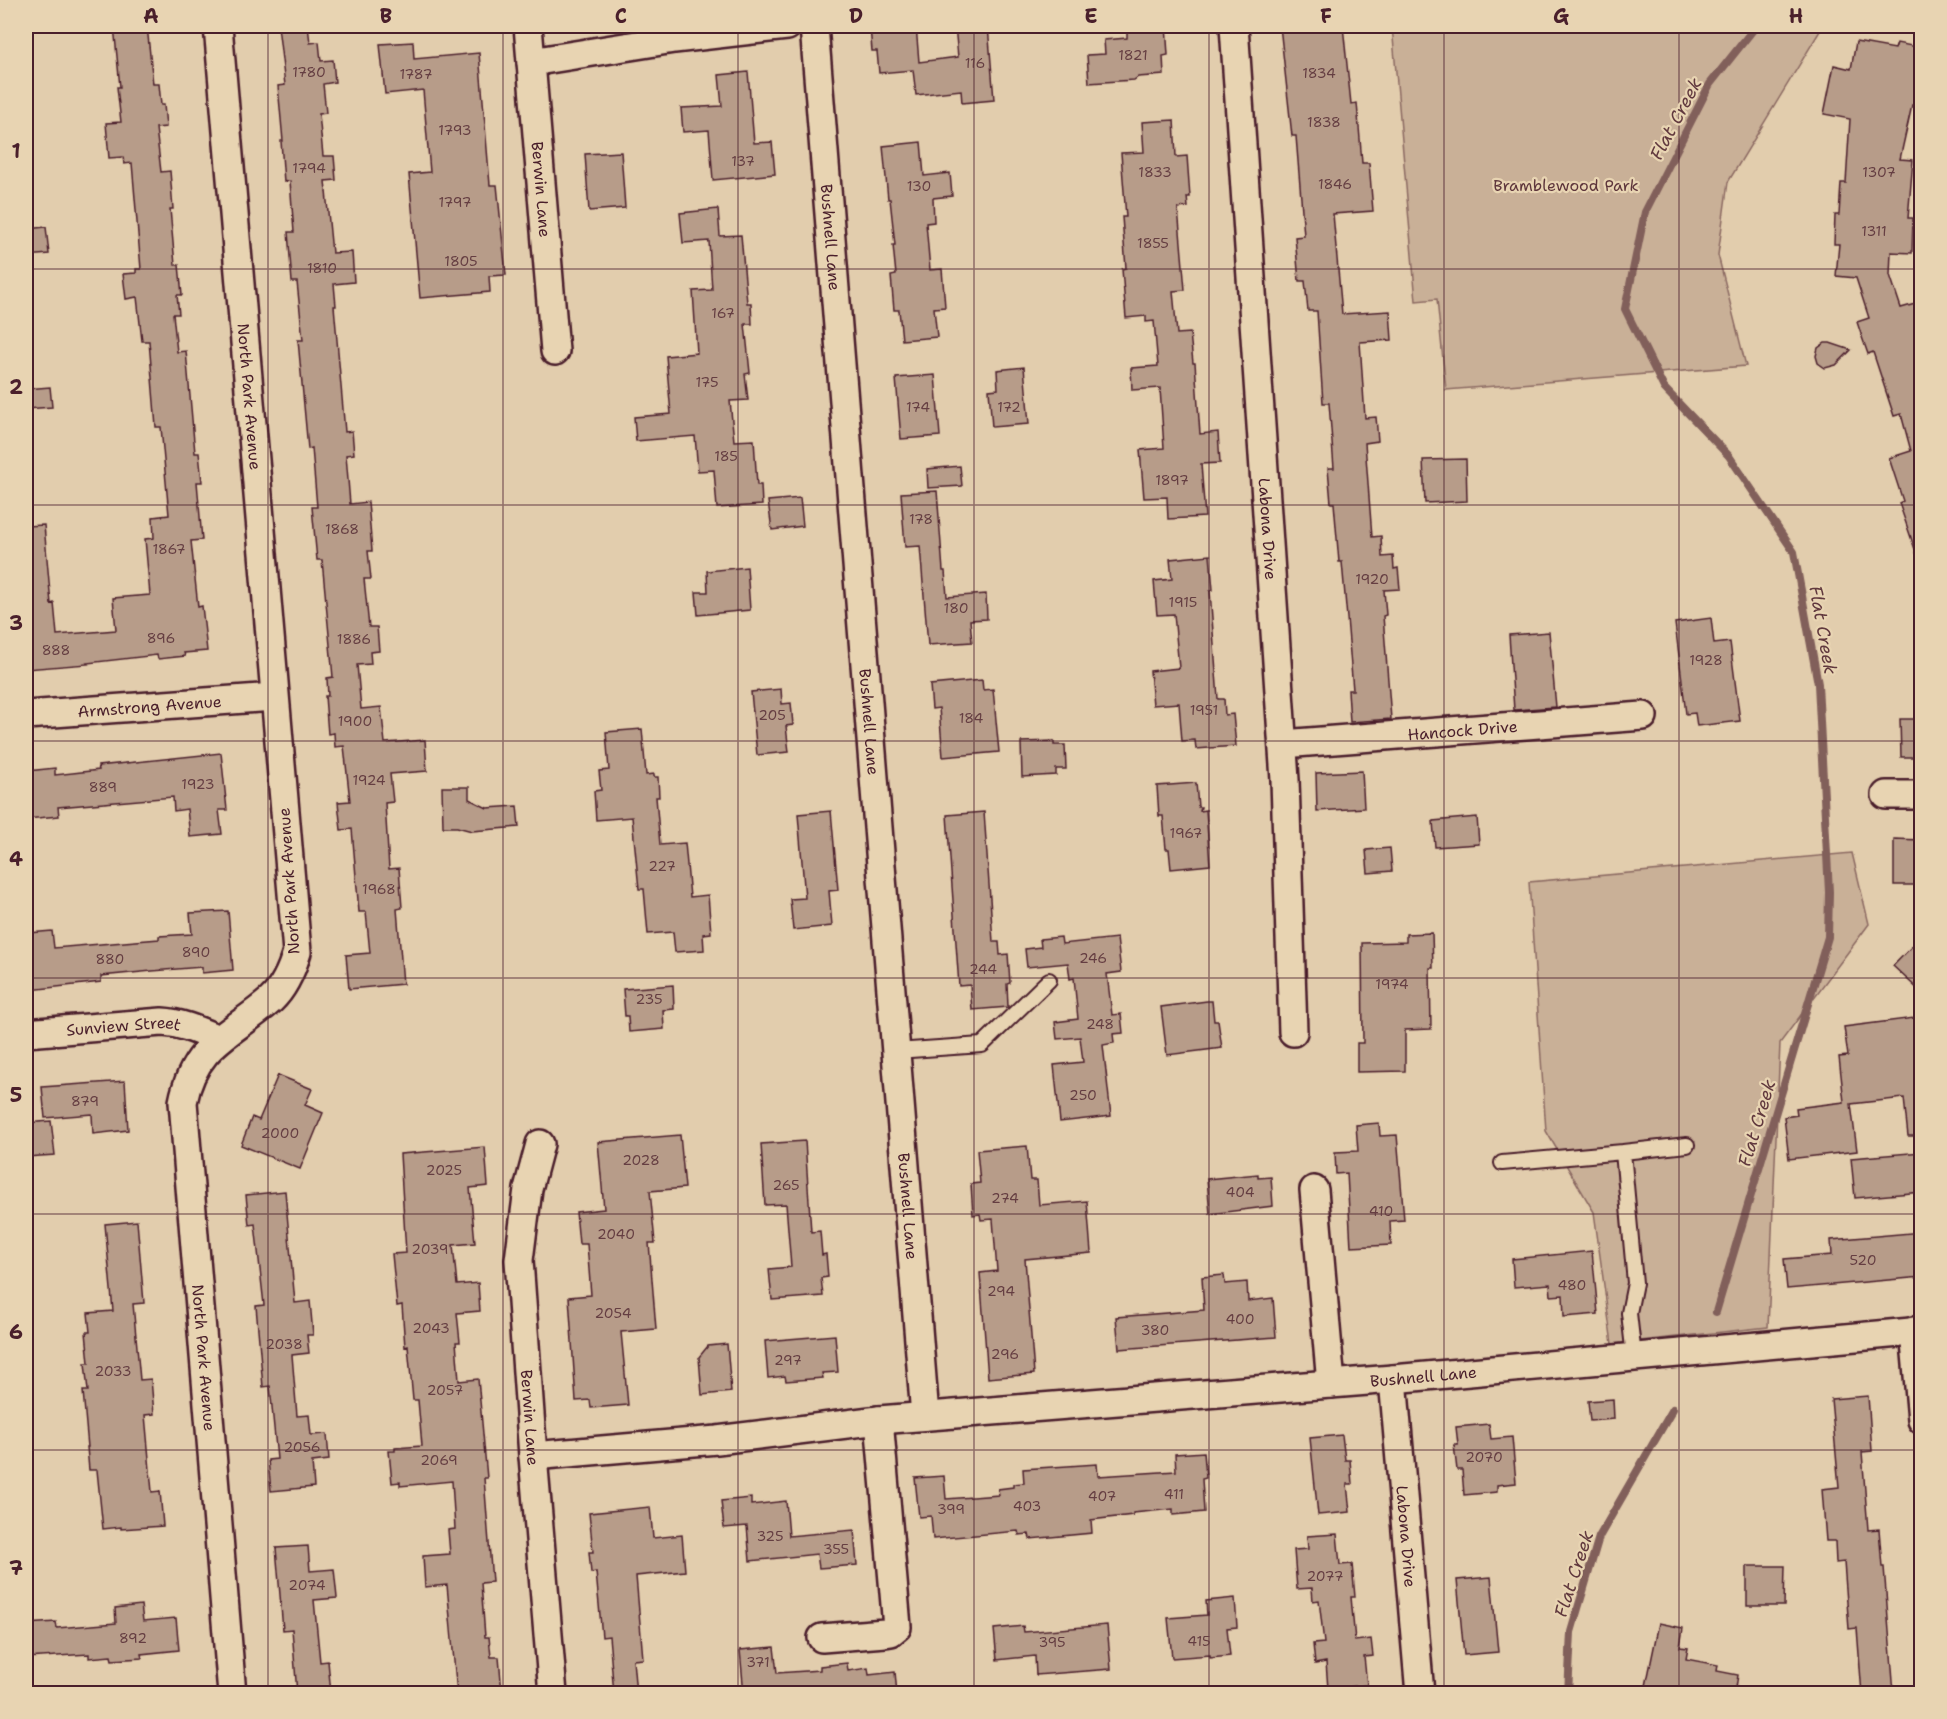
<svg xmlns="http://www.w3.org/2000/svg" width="1947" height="1719" font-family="'Shantell Sans',sans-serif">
<rect width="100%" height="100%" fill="#e2cdad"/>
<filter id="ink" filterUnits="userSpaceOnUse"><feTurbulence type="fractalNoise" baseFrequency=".0167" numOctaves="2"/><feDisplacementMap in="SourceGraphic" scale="12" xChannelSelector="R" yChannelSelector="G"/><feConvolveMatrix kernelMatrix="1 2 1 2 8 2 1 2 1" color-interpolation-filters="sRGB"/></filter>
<g filter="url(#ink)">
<path fill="#c9b097" stroke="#8a6861" stroke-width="1.5" d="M1392,26H1823L1728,182L1718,255L1746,366L1446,390L1437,299L1416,301Z
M1852,853L1869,924L1780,1043L1768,1327L1612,1344L1594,1212L1546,1131L1529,882Z"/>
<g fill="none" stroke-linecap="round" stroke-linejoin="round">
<path stroke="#815e5a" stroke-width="8" d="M1716,1312L1828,937L1829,892L1818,684L1794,552L1729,456L1664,388L1625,309L1645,212L1710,84L1756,26
M1568,1694L1571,1632L1599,1537L1673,1409"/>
</g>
<path fill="#b79c89" stroke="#4a1f2b" stroke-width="1.5" d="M114,26H147L153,84H159L161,105H164L166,127L156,128L161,172L170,171L173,209H170L175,265H179L182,295H177L179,314H173L177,352L186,351L195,453H199L202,482H197L202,540L191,541L198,607L202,606L207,651L184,653L185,656L158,659L157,655L87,663L88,664L26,669V526L44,525L51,604L54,603L57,635L116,630L113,598L150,595L145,539L154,538L153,517L169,515L161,427H156L149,341H142L137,297L126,299L123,274L136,273V269H141L132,163L124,164L123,157L109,158L106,123L121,122L117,87H120Z
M278,26H308L310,43L319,42L321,61L333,60L335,82L323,84L326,113L319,114L323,156H334L336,180L325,181L332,253L352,252L354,282L334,284L336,306H334L345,432L352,431L354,454L346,455L350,504L368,502L372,551H368L371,579H364L369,627H377L379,651L370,652L371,664L357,665L361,709L381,707L385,743L425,740L427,771L390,774L393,802L385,803L389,869L399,868L402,908L397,909L403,984L349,989L346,955L370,953L366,912H359L352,829L341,830L338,802L350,801L344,746L335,747L334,733L328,734L325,696H328L327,678L333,677L322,560H317L312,507H317L312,448L308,449L298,340H303L297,282H292L288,232H294L290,181L284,182L281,141H283L278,86L285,85Z
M889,26H916L919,62L958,57L955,26H988L994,100L962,103L961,90L916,95L913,70L879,73L877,51H872L870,27Z
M1127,26H1166L1168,55L1163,56L1164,75L1138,77L1134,80L1089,83L1087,55L1105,54L1104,40L1127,38Z
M1280,26H1343L1351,104L1357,103L1362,163H1369L1373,211L1333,214L1342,314L1390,311L1392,340L1360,342L1365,418L1376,417L1378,441L1365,443L1372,537L1381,536L1382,557L1393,556L1394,569L1398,568L1400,589L1384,590L1386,615L1383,616L1391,719L1350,722L1348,690H1353L1347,618L1342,562H1339L1334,503H1331L1328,468H1334L1329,403H1323L1317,311H1308L1305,281H1299L1295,237L1304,236L1296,136H1292Z
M413,42L414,59L479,53L490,185H497L506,275L489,276L490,292L420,298L409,174L430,172L423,90L385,94L380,44Z
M1856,42L1895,49L1897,43L1922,48V107L1912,105L1900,159L1913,160L1908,218H1913L1912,253L1891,252L1890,275L1901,308L1922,302V558H1918L1899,503L1903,501L1889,458L1911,451L1901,414L1894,416L1873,352L1868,354L1862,337L1857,322L1869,318L1856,278L1836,276L1839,244H1834L1835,215H1839L1841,183H1846L1850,119L1824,114L1834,65L1851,69Z
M748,72L754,143L772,142L775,174L713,180L709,130L683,132L681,108L722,106L719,75Z
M1174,120L1176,157L1187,156L1190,197H1187L1188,207L1178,208L1185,290L1173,291L1177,334L1190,333L1193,363H1195L1200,434L1218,432L1220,463L1201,464L1205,517L1168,519L1167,497L1144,498L1140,450L1164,448L1160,388L1132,390L1131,368L1158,366L1154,321L1146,322V316L1126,318L1122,269L1126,268L1122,217H1126L1121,153L1144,152L1142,122Z
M921,142L924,176L950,173L952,196L933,198L934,222L926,223L930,270L942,269L945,307L934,308L937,337L902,340L899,310H894L891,276L896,275L893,245H895L890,199H888L883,146Z
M621,152L625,208L589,211L585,154Z
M718,209L720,236L741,235L747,303H751L752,324H745L750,373L745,374L748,400L730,401L734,441L754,440L757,485H761L762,505L717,508L714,470L698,471L695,436L636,441L634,417L671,414L666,356L697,353L693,291L712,290L709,241L683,243L680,213Z
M46,227L49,254L26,256V229Z
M1825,343H1830L1851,350L1836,365L1825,368L1818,363L1816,356L1818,348Z
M1024,367L1029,424L992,427L989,390L998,389L997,370Z
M935,375L940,436L901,439L896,378Z
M50,387L52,407L26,409V389Z
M1466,459L1467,501L1425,503L1423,460Z
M960,466L962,486L928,488L927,469Z
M937,491L943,571H945L947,597L986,594L987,619L970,620L972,642L928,645L920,546L905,547L901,493Z
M800,498L803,526L772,530L768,501Z
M1210,555L1213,590L1210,591L1218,699H1224L1225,715L1233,714L1236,746L1196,749L1195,740L1182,741L1179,703L1153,705L1150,671L1179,668L1174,614L1157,615L1154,581L1172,579L1170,559Z
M747,567L750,610L698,615L696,592H708L707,571Z
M1711,618L1714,644L1730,642L1740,721L1697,726L1695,713L1686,714L1675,623Z
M1549,632L1556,707L1514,710L1509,635Z
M982,680L983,690L993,689L999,752L943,757L939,708L932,709L930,685Z
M781,689L782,704L791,703L793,725L786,726L789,752L757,755L751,692Z
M1900,719H1922V757H1901Z
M642,729L646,775L654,774V777H658L659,797H656L660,845L685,843L690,897L708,895L711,933L703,934L704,950L675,952L673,932L648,934L644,889H639L632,817L596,820L594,791L601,790L599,771L609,770L606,732Z
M1054,741V745H1065L1066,769H1056V775L1022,777L1021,742Z
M221,753L227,810H219L222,834L190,837L187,809L174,811L173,797L58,807L59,816L26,819V784H29L28,771L55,768V775L99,770L98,766Z
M1362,771L1364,808L1317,811L1316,773Z
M1196,783L1198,807H1201L1200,811L1206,810L1210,865L1171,869L1169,849H1166L1163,816H1159L1157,786Z
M442,787H469V799L487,808L517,806L519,827L472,831L457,827H443Z
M831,811L838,890L829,891L832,926L793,930L790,899L805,898L798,814Z
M984,812L993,942H999L1000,955L1008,954L1010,983L1007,984L1008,1007L972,1010L970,985L959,986L947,815Z
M1477,817L1479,844L1435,847L1433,821Z
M1894,839L1922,840V885H1894Z
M1390,848L1392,871L1368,873L1366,850Z
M228,911L233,970L202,973V967L152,971L101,976V982L30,990L29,984H26V945L30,944L29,933L52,931L54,948L159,939V936L192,934L190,913Z
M1432,933L1433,968H1430L1431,1029L1405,1030V1071L1357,1072V1043H1363L1362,943L1406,942V934Z
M1922,936V993L1893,966Z
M1061,937L1062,944L1117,938L1121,972L1107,974L1112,1015L1121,1014L1123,1033L1113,1034L1114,1043L1103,1045L1111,1116L1060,1122L1054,1065L1083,1062L1080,1037L1057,1039L1055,1022L1078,1019L1074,978L1070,979L1068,963L1027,967L1025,949L1041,947L1040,939Z
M673,985L674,1009L663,1010L664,1029L629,1032L628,1016H625L623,989Z
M1207,1001H1212L1214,1021H1218L1222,1048L1167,1055L1161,1007Z
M1922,1017V1136H1908L1904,1098L1851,1104L1857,1151L1789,1159L1784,1117L1797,1115L1796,1108L1844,1102L1839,1057L1848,1056L1844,1027Z
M278,1075L312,1089L305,1105L323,1113L300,1169L241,1145L252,1117L259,1120Z
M125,1081L128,1130L93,1134L92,1114L45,1118L42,1087Z
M51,1121L55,1155L26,1157V1123Z
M1379,1123L1380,1136L1397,1135L1404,1220L1390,1221L1391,1245L1351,1247L1347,1173L1336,1174L1335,1152L1358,1151L1356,1125Z
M680,1135L685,1188L650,1191L655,1243H649L656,1329L621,1332L628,1405L591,1408L590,1400L576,1401L569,1297L591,1295L587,1244H579L576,1212L604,1209L598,1142Z
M805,1141L811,1232L820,1231L822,1255L826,1254L828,1277L821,1278L823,1296L772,1300L769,1269L791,1267L786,1204L765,1205L761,1144Z
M1027,1146L1030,1180H1037L1039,1205L1087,1201L1091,1253L1025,1259L1034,1374L988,1378L980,1273L997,1271L993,1219L981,1220L980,1214L973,1215L971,1184L980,1183L977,1150Z
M485,1147L488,1186L470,1188L475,1243L453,1245L457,1285L478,1283L480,1311L457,1313L460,1342H456L459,1381L478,1379L487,1478H484L492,1582L481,1583L485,1637H489L491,1657H499L502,1694H457L447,1585L425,1587L423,1556L450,1554L448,1530L455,1529L452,1481L400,1486V1482L392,1483L389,1451H395V1448L422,1446L418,1400H413L408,1346L405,1347L402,1305L397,1306L392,1254L406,1253L400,1154Z
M1922,1152V1192L1855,1198L1851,1158Z
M1258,1174V1178L1271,1177L1273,1206L1210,1214L1207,1179Z
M285,1191L295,1303L310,1301L313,1335H307L309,1353L292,1355L297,1416L309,1415L311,1435L327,1434L329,1460L312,1462L314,1487L271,1491L268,1460L277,1459L270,1386L263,1387L256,1306L264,1305L255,1224L249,1225L246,1195Z
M137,1221L144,1303L133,1304L140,1380L151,1379L154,1414L145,1415L152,1492L160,1491L163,1526L121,1529V1527L103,1529L97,1470H89L87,1447H88L83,1391H88L85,1363H89L86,1332H90L88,1313L113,1311L105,1224Z
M1922,1232V1277L1787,1289L1784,1259L1832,1255L1831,1240Z
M1592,1251L1598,1314L1564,1317L1563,1295L1551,1296L1550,1284L1514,1287L1512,1259Z
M1224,1275L1225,1284L1247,1282L1248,1301L1273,1298L1276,1337L1119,1349L1116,1317L1204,1310L1202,1277Z
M835,1335L838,1372L822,1373L823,1378L786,1381L785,1376L768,1378L765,1341Z
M727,1344L731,1392L702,1395L699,1357L708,1346Z
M1868,1396L1872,1451L1862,1452L1868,1530L1879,1529L1882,1567H1884L1894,1694H1862L1857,1628L1849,1629L1844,1562L1836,1563L1835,1541H1826L1822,1489L1839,1487L1831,1399Z
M1613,1399L1614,1419L1590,1421L1588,1401Z
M1489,1424L1491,1439L1512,1437L1516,1483L1497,1485V1492L1464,1495L1462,1470H1457L1454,1445H1458L1456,1427Z
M1342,1435L1345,1460H1350L1352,1484H1347L1350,1512L1318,1515L1310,1438Z
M1204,1452L1206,1478L1202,1479L1204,1512L1173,1515V1509L1133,1513V1515L1091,1520L1092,1533L1030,1539L1029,1534L1019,1535L1018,1531L933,1539L931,1516L919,1517L915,1478L944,1476L946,1499L999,1495L998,1489L1013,1487V1484L1024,1483L1023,1469L1097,1464L1098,1476L1176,1471L1175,1454Z
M751,1498V1505L786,1501L789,1536L854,1530L857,1565L819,1568L817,1554L750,1561L747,1526L724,1528L721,1501Z
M650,1507L653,1538L682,1535L685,1571L636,1576L643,1659L633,1660L636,1694H614L609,1636L602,1637L596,1572L591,1573L589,1552H593L589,1513Z
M1337,1534L1340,1565L1352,1564L1355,1597H1351L1355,1641L1371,1639L1373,1656L1364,1657L1367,1685L1328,1689L1326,1662L1315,1664L1313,1644L1324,1643L1319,1600L1313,1601L1312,1588L1297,1589L1294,1550L1308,1549L1307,1536Z
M308,1546L310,1571L334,1569L337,1598L314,1600L320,1662L328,1661L331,1694H297L292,1629L283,1630L276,1548Z
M1747,1566H1785L1784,1606H1747Z
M1491,1577L1498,1652L1464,1655L1457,1580Z
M1235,1598L1237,1627L1227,1628L1230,1656L1210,1658V1655L1172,1658L1168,1618L1207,1615L1206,1601Z
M141,1605L143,1621L176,1618L179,1650L141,1654L142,1658L112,1660L111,1656L89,1658V1654L26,1658V1624L56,1622L57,1628L116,1623L115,1608Z
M1659,1623L1683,1628L1680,1647L1688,1648L1686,1659L1718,1665L1717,1671L1738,1675L1735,1694H1688L1646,1686Z
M1107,1625L1111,1669L1036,1675L1035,1656L997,1660L994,1629L1023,1626L1024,1632Z
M774,1647L777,1673L820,1670V1666L847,1663L848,1671L868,1668L869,1675L895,1672L897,1694H744L740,1650Z"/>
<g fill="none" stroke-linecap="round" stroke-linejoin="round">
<defs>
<path id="service" d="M896,1051L982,1045L1049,980
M1623,1152L1687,1145
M1502,1163L1623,1152L1635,1283L1629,1313L1634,1357"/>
<g id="minor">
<path id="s1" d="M218,26L297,952C292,969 285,987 271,1000C232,1034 194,1044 183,1102L232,1694"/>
<path id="s2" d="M528,26L555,351"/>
<path id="s3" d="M814,26L925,1416"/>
<path id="s4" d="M1234,26L1285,780L1293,1032"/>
<path d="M531,62L674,39L787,26"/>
<path id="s5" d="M26,715L274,697"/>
<path id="s6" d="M1283,744L1643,716"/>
<path d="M1886,795H1922"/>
<path id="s7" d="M26,1033L162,1022C182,1023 199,1031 218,1039"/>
<path id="s8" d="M540,1144L528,1189L519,1260L533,1456L553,1694"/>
<path d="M1314,1190L1331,1384"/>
<path d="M1914,1331L1922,1420"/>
<path id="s9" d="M1393,1379L1420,1694"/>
<path id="s10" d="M533,1456L717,1440L879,1420L1393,1379L1922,1331"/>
<path d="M822,1638L885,1633L891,1632L897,1627L879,1420"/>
</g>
</defs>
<use href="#service" stroke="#4a1f2b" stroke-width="18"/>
<use href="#minor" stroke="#4a1f2b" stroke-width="32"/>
<use href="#service" stroke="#e8d4b2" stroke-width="14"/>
<use href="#minor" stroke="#e8d4b2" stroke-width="27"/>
</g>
</g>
<path fill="none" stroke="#4a1f2b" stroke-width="1.5" stroke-opacity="0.55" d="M268,26V1694M503,26V1694M738,26V1694M974,26V1694M1209,26V1694M1444,26V1694M1679,26V1694M26,269H1922M26,505H1922M26,741H1922M26,978H1922M26,1214H1922M26,1450H1922"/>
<g text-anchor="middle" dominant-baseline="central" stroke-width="4.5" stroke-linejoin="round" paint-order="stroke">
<g font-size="14" fill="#653e42">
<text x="1133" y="55">1821</text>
<text x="975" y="63">116</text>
<text x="309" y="72">1780</text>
<text x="1319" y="73">1834</text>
<text x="416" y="74">1787</text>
<text x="1324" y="122">1838</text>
<text x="455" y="130">1793</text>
<text x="743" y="161">137</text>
<text x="309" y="168">1794</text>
<text x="1155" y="172">1833</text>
<text x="1879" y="172">1307</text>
<text x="1335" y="184">1846</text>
<text x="919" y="186">130</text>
<text x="455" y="202">1797</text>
<text x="1874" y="231">1311</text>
<text x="1153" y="243">1855</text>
<text x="461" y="261">1805</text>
<text x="322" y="268">1810</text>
<text x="723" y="313">167</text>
<text x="707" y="382">175</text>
<text x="918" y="407">174</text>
<text x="1009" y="407">172</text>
<text x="726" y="456">185</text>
<text x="1172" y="480">1897</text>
<text x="921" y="519">178</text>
<text x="342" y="529">1868</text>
<text x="169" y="549">1867</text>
<text x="1372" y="579">1920</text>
<text x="1183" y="602">1915</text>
<text x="956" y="608">180</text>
<text x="161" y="638">896</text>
<text x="354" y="639">1886</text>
<text x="56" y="650">888</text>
<text x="1706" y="660">1928</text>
<text x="1204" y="710">1951</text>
<text x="772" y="715">205</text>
<text x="971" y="718">184</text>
<text x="355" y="721">1900</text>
<text x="369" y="780">1924</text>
<text x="198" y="784">1923</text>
<text x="103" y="787">889</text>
<text x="1186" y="833">1967</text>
<text x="662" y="866">227</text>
<text x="379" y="889">1968</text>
<text x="196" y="952">890</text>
<text x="1093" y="958">246</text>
<text x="110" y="959">880</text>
<text x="983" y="969">244</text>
<text x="1392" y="984">1974</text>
<text x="649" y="999">235</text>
<text x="1100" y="1024">248</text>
<text x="1083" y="1095">250</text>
<text x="85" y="1101">879</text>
<text x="280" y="1133">2000</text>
<text x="641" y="1160">2028</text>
<text x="444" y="1170">2025</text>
<text x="786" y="1185">265</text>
<text x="1240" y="1192">404</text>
<text x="1005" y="1198">274</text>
<text x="1381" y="1211">410</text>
<text x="616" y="1234">2040</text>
<text x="430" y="1249">2039</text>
<text x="1863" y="1260">520</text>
<text x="1572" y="1285">480</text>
<text x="1001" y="1291">294</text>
<text x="613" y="1313">2054</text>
<text x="1240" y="1319">400</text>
<text x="431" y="1328">2043</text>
<text x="1155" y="1330">380</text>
<text x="284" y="1344">2038</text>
<text x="1005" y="1354">296</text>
<text x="788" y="1360">297</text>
<text x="113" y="1371">2033</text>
<text x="445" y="1390">2057</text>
<text x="302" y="1447">2056</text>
<text x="1484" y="1457">2070</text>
<text x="439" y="1460">2069</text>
<text x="1174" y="1494">411</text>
<text x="1102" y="1496">407</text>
<text x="1027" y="1506">403</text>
<text x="951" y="1509">399</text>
<text x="770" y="1536">325</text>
<text x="836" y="1549">355</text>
<text x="1325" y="1576">2077</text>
<text x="307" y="1585">2074</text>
<text x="133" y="1638">892</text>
<text x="1199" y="1641">415</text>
<text x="1052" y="1642">395</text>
<text x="758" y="1662">371</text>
</g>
<g font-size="16" fill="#5d353b" stroke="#e8d4b2">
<text x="1566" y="185">Bramblewood Park</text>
</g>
<g font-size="16" fill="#4a1f2b" stroke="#e8d4b2">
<text stroke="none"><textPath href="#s2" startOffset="164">Berwin Lane</textPath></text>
<text stroke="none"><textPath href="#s3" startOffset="212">Bushnell Lane</textPath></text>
<text stroke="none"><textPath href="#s1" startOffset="372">North Park Avenue</textPath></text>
<text stroke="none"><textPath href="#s4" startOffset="504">Labona Drive</textPath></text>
<text stroke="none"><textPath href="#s5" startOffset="124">Armstrong Avenue</textPath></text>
<text stroke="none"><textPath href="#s3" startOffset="698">Bushnell Lane</textPath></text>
<text stroke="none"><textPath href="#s6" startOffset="180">Hancock Drive</textPath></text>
<text transform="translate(289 881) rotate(-94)">North Park Avenue</text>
<text stroke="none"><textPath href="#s7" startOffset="98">Sunview Street</textPath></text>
<text stroke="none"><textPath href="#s3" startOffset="1184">Bushnell Lane</textPath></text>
<text stroke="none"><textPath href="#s1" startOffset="1380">North Park Avenue</textPath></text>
<text stroke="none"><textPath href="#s10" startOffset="894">Bushnell Lane</textPath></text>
<text stroke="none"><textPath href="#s8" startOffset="276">Berwin Lane</textPath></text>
<text stroke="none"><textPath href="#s9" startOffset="158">Labona Drive</textPath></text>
</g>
<g font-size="18" font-style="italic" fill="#61393e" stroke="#e8d4b2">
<text transform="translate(1676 119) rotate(-62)">Flat Creek</text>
<text transform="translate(1823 630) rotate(80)">Flat Creek</text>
<text transform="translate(1757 1123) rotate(-73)">Flat Creek</text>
<text transform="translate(1574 1574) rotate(-72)">Flat Creek</text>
</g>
</g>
<rect width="1947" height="1719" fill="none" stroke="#e8d4b2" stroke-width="66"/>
<rect x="33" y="33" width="1881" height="1653" fill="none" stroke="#4a1f2b" stroke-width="2"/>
<g font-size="20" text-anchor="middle" font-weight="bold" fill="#4a1f2b">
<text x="151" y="23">A</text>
<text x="386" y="23">B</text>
<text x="621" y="23">C</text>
<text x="856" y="23">D</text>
<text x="1091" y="23">E</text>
<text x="1326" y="23">F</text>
<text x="1561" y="23">G</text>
<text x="1796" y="23">H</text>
<text x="16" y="158">1</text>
<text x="16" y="394">2</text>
<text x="16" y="630">3</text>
<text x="16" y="866">4</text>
<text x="16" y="1102">5</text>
<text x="16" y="1339">6</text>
<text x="16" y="1575">7</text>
</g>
</svg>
